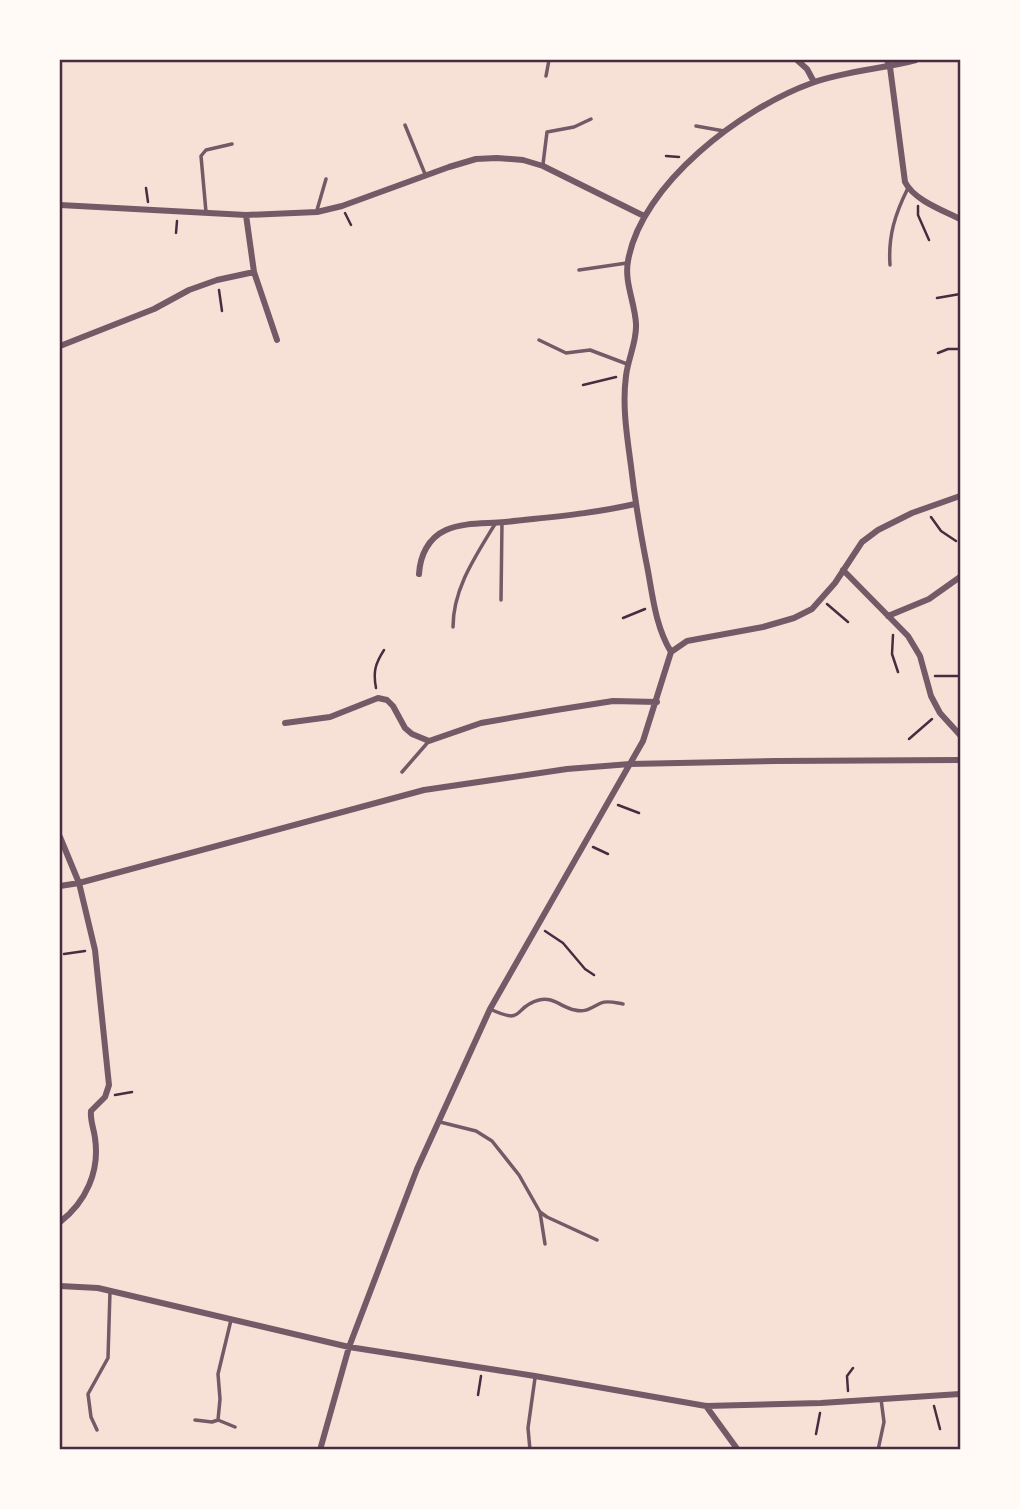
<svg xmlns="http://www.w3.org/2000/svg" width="1020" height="1509" font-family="Arial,sans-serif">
<rect width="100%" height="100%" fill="#f7e1d7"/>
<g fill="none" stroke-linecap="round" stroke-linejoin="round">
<path stroke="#4a2c40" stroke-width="2.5" d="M666,156L679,157
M146,188L148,202
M918,206V215L929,240
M345,213L351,225
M176,233L177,221
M219,290L222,311
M937,298L960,294
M938,353L948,349H960
M583,385L616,377
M931,517L941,531L956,541
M827,604L848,622
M623,618L645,609
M893,635L892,654L898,672
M935,676H960
M376,688C373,672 375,664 384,650
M909,739L932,719
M618,805L639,813
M593,847L608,854
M545,931L563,943L585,969L594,975
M64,954L85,951
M115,1095L132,1092
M848,1391L847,1376L853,1368
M478,1395L481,1376
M934,1406L940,1429
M816,1434L820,1413"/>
<path stroke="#755966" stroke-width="3.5" d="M546,76L549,60
M405,125L425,174
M696,126L724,131
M543,164L547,132L574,127L591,119
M317,210L326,179
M206,212L201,156L206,150L232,144
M890,265C888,236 895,214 908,188
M579,270L627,263
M539,340L566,353L590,350L627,364
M501,600L502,522
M453,627C453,589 475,557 495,524
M402,772L429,741
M490,1009C526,1026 512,1007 539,1000C553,996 562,1008 575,1010C586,1013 592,1007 601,1003C608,1000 616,1003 623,1004
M440,1122L476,1131L492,1141L519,1175L540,1212L547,1217L597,1240
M540,1212L545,1244
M195,1420L212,1422L218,1420L220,1399L218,1374L231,1320
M218,1420L235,1427
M97,1430L91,1417L88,1394L108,1358L110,1291
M530,1450L528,1428L535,1378
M878,1450L884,1422L881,1399"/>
<path stroke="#755966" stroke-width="6" d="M797,60L807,69L814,82
M887,60L890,67L905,182C914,200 942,210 960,219
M60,205L246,215L317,212L342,206L449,167L476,159L497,158L523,160L543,166L644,216
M246,215L254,272L277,340
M60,346L154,309L189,290L217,280L254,272
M843,570L908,636L920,656L931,696L940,713L960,735
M419,574C420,556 428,538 446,530C464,522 486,524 505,522C549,517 592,514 635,504
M888,616L929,599L960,577
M671,652C656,627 653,599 648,571C641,536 635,501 631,466C627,436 622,406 626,376C628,358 637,342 636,324C635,303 624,282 628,261C641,184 742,108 812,83C845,71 882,69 916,60
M285,723L330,717L378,698L387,700L393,706L405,728L412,734L429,741L481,723L556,710L613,701L657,702
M60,837L79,883L95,950L109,1085L105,1097L91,1111C90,1121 94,1129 95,1138C100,1171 86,1202 60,1222
M60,886L79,883L424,790L567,769L630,764L776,761L960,760
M60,1286L98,1288L349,1347L535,1376L706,1406L821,1403L960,1394
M706,1406L738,1450
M320,1450L349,1347L417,1169L490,1009L643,741L671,652L687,641L763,627L794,618L812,609L835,583L862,542L878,530L912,513L960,496"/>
</g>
<rect width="1020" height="1509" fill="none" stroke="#fffaf5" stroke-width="122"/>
<rect x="61" y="61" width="898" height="1387" fill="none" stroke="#4a2c40" stroke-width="2.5"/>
</svg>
